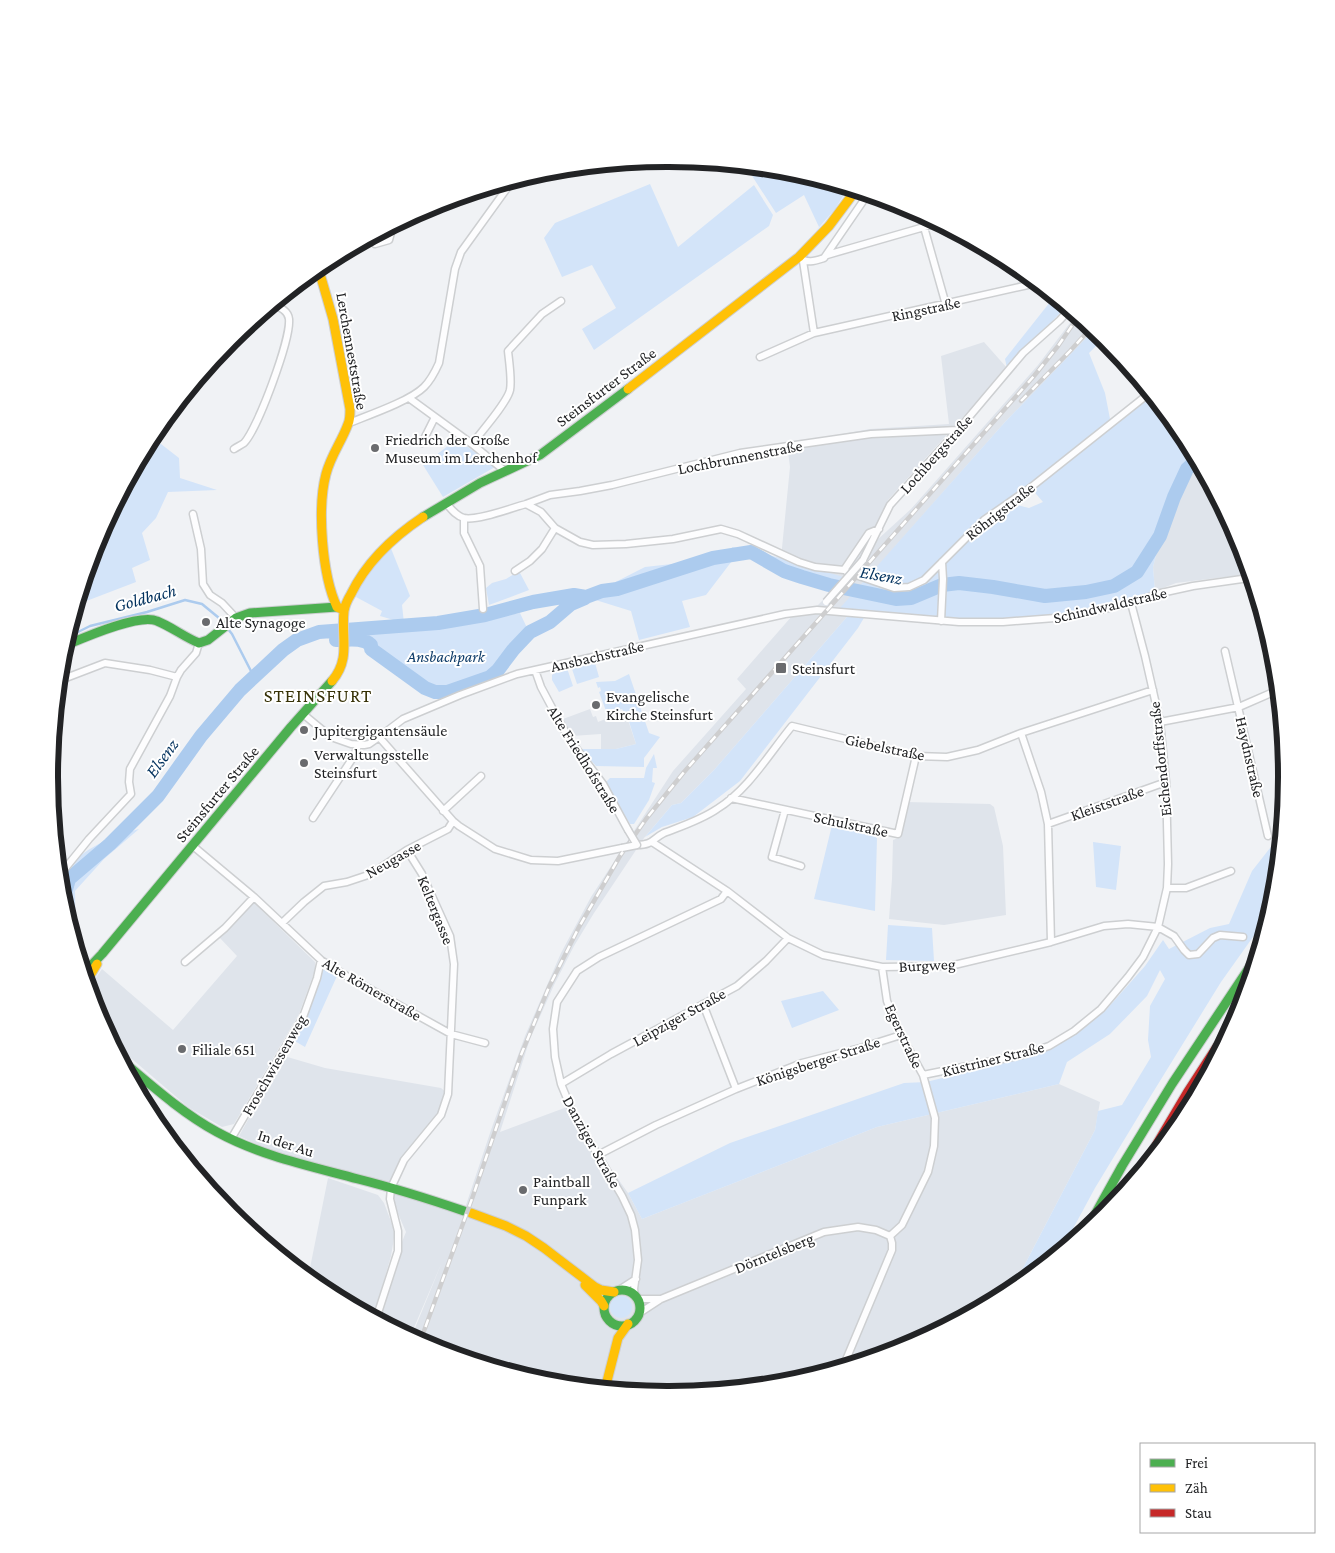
<svg xmlns="http://www.w3.org/2000/svg" width="1335" height="1553" font-family="'Crimson Pro',serif">
<rect width="100%" height="100%" fill="#f0f2f5"/>
<path fill="#dfe4eb" d="M1076,315L1094,330L1089,337L1005,422L841,608L851,609L846,618L714,770L681,803L672,805L644,838L594,913L574,946L554,985L530,1039L500,1132L567,1107L628,1193L642,1219L877,1127L1059,1084L1100,1102L1095,1130L1011,1291L904,1348L788,1383L667,1395L547,1383L430,1348L411,1338L442,1262L410,1337L323,1291L308,1278L328,1178L378,1195L384,1203L395,1232L391,1256L379,1298L406,1232L396,1209L394,1198L391,1188L300,1164L239,1136L284,1056L325,1068L441,1088L448,1094L441,1115L404,1160L391,1188L464,1211L491,1130L525,1036L561,953L591,897L673,771L746,689L737,679L792,616L815,608L833,590L808,567L781,558L790,467L787,444L870,429L949,424L941,356L984,342L1007,368L888,500L879,523L876,541L911,509L1038,365Z
M1199,465L1239,540L1249,571L1241,575L1176,583L1155,591L1153,567L1157,551L1195,466Z
M590,709L593,717L596,716L598,722L625,711L636,744L616,749H601V734L572,736L563,719Z
M907,802L990,804L994,807L1003,846L1006,915L944,925L889,919L892,879L893,840L901,837L904,816Z
M254,903L315,962V970L299,1014L234,1124L222,1127L188,1107L111,1041L96,1013L88,989L102,969L173,1030L237,956L219,937Z"/>
<path fill="#d3e4f9" fill-rule="evenodd" d="M745,165L788,170L848,188L835,209L815,232L819,227L804,195L776,213Z
M650,184L678,247L754,185L773,215L769,226L594,350L582,329L616,308L592,265L562,277L544,238L555,223Z
M1054,297L1066,307L1007,368L1005,359Z
M1094,330L1104,338L1089,353L1105,393L1111,424L1151,395L1182,433L1199,465L1195,466L1157,551L1153,567L1155,591L1118,602L1069,614L1029,618H953L868,611L858,628L740,781L693,817L662,827L645,837L672,805L681,803L714,770L846,618L850,609L840,608L1005,422ZM1031,488L1043,502L1029,508L1009,503Z
M457,439L495,467L443,497L423,465Z
M148,443L161,444L179,458L180,478L217,490L168,492L156,518L142,533L150,560L132,568L136,582L76,605L96,539Z
M390,546L410,596L402,605L404,623L380,616L382,611L356,597L358,593L356,592Z
M732,547L781,558L843,577L833,590L799,579L780,570L758,554L735,557L706,595L682,601L690,627L639,640L631,611L586,597L645,567L734,557Z
M519,571L529,590L489,605L486,588L492,583L506,579Z
M520,613L528,630L505,659L489,675L447,690H435L366,638L362,632L410,628Z
M595,663L599,677L577,684L572,669Z
M567,668L573,686L559,692L552,680V675L557,671Z
M629,674L649,733L660,737L644,758V767L596,766L581,749H616L636,744L626,712H624L622,709L617,711L618,714L612,717L609,710L606,711L599,692L601,691L600,687L598,688L596,682L615,681Z
M654,754L657,768H653L652,782L655,783L649,800L634,824H630L605,783L610,778H644L646,768Z
M832,825L874,836L877,838L875,911L814,899Z
M139,829L104,859L75,891L76,947L61,897C57,856 108,838 139,829Z
M1281,834L1274,897L1270,913L1221,982L1147,1102L1095,1188L1062,1249L1011,1291L1095,1130L1098,1111L1122,1105L1151,1057L1148,1040L1150,1006L1165,979L1160,970L1147,996L1110,1034L1067,1062L1059,1084L877,1127L642,1219L628,1193L730,1143L904,1083L926,1082L1036,1055L1066,1040L1105,1011L1145,966L1163,940L1169,949L1210,928L1229,924L1252,871Z
M1093,842L1121,846L1116,890L1096,887Z
M888,925L932,928L934,961L886,960Z
M324,968L337,976L305,1047L293,1040L306,1018L318,981Z
M823,991L839,1010L792,1028L781,1001Z
M610 1307a11 11 0 1 1 22 0a11 11 0 1 1-22 0Z"/>
<g fill="none" stroke-linecap="round" stroke-linejoin="round">
<path stroke="#accbee" stroke-width="2.5" d="M66,638L90,626L147,612L185,600L202,604L219,618L232,634L254,677"/>
<path stroke="#accbee" stroke-width="14" d="M336,640C348,640 362,637 371,645V649L425,688L435,692H447L490,677L498,670L513,650L530,632L550,622L571,604L585,598
M63,906L64,897L69,879L110,844L158,796L201,736L240,690L283,650L297,640L319,632L438,623L485,615L533,602L574,595L586,597L602,591L617,589L713,558L751,552L784,571L802,577L829,585L896,599L911,598L942,585L959,583L993,587L1045,596L1086,592L1114,586L1137,572L1160,536L1174,497L1187,469L1197,460"/>
<defs>
<path id="street" d="M924,227L946,305
M375,244L389,240L393,225
M827,255L938,223
M799,257C807,264 815,261 824,258L868,194
M803,261L814,333
M760,357L814,333L1037,283
M193,384L194,382
M409,398L472,444L506,472
M349,423C369,415 410,401 424,387C431,380 435,372 439,363L455,269L461,252L513,180
M422,443L435,417
M472,444C481,432 507,403 510,390C512,380 509,361 508,351L542,314L561,301
M234,449C237,447 241,445 244,443C258,428 291,339 289,319C288,310 279,307 272,304
M446,503C451,509 456,516 464,518C478,521 511,508 526,504L541,512L555,528L580,542L593,545L626,544L673,539L721,529L738,534L799,562L815,567L844,570L869,533L879,529
M526,504L550,495L580,491L612,485L740,453L871,434L958,430
M193,514L201,549L203,584L210,595L222,603L236,618
M464,518V533L480,566L483,609
M863,560L890,505L958,430L1023,353L1060,320L1069,310
M515,571L530,561L542,549L555,528
M847,572L894,588L909,587L924,580L984,520L1030,488L1147,395
M941,621L943,579L942,562
M1225,651L1268,836
M535,670L541,687L558,719L570,740L603,784L628,830
M58,681L105,663L150,670L177,677
M303,714L331,737L351,744L364,745L369,744L379,737L403,719L460,695L517,674L785,614L817,610L959,622H1003L1068,617L1131,603L1161,593L1193,586L1242,579L1250,575
M1160,722L1239,707L1278,690
M1021,733L1041,792L1048,824L1051,942
M379,737L453,821L459,826L495,849L531,860L558,861L622,848
M731,798L898,834L916,756
M785,810L772,857L801,866
M443,811L481,776
M313,818L354,756L358,746
M1048,824L1166,782
M652,842L727,891L788,938L823,955L882,967L950,966L1051,942L1104,926L1128,924L1158,927L1174,936L1184,950L1189,955L1198,954L1213,938L1220,935L1243,937
M637,845C653,845 652,839 664,833C682,826 701,820 717,809C748,790 769,754 792,726L916,756L947,757L978,750L1021,733L1153,690
M193,846L254,897L321,960L350,978L451,1034L485,1043
M59,876L89,839L131,794L129,782L130,769L170,696L177,677L181,670L196,653L199,643
M1167,888H1186L1231,871
M282,923L304,902L324,886L347,882L371,874L407,850L448,829L453,821
M185,962L225,928L254,897
M882,967L887,1001L901,1035L923,1075L935,1118L934,1146L928,1172L902,1225L890,1236
M703,1004L736,1089
M923,1075L1022,1055L1049,1046L1074,1031L1101,1009L1128,977L1143,957L1158,927L1167,888L1168,864L1166,782L1160,722L1145,656L1131,603
M561,1084L611,1054L737,986L766,961L788,938
M231,1139L303,1017L317,978L321,960
M598,1155L656,1125L736,1089L802,1063L860,1048L901,1035
M619,1290L636,1279
M635,1296L634,1289L638,1260L635,1230L631,1215L622,1196L573,1113L561,1084L555,1057L553,1029L557,1002L577,971L599,957L721,899L727,891
M637,1299H661
M638,1314L661,1299L824,1232L858,1227L876,1230L890,1236
M376,1319L398,1251V1231L390,1199L391,1188L404,1160L441,1115L448,1094L454,964L450,936L422,874L407,850
M843,1367L892,1250V1243L890,1236"/>
<path id="fast" d="M423,517L480,483L540,455L628,389
M64,646C83,638 139,613 157,621C172,627 184,637 199,643L208,640L236,618L250,613L337,607
M84,973L102,954L291,727L332,681
M120,1059C151,1085 182,1113 217,1132C261,1156 310,1166 358,1179C394,1188 429,1199 464,1211
M1087,1229L1122,1166L1172,1084L1257,956
M604 1308a18 18 0 1 1 36 0a18 18 0 1 1-36 0Z"/>
<path id="slow" d="M318,267L333,319L350,409C350,414 350,420 348,424C342,441 331,455 326,474C317,508 322,575 337,607L344,610
M628,389L799,257L829,226L856,190
M332,681C351,659 341,637 344,611C345,605 348,599 351,594C367,561 393,537 423,517
M86,982L97,964
M471,1213L506,1226L526,1236L544,1248L595,1287L601,1290L614,1292
M585,1285L601,1301L604,1306
M605,1389L618,1338L628,1324"/>
<path id="jam" d="M1142,1169L1187,1093L1240,1011"/>
</defs>
<use href="#street" stroke="#cdcfd1" stroke-width="9"/>
<use href="#fast" stroke="#cdcfd1" stroke-width="11"/>
<use href="#slow" stroke="#cdcfd1" stroke-width="11"/>
<use href="#jam" stroke="#cdcfd1" stroke-width="11"/>
<use href="#street" stroke="#fdfdfe" stroke-width="6"/>
<use href="#fast" stroke="#4caf50" stroke-width="9"/>
<use href="#slow" stroke="#ffc107" stroke-width="9"/>
<use href="#jam" stroke="#c62828" stroke-width="9"/>
<defs>
<path id="rail" d="M1021,401L1070,351L1091,328
M420,1342L473,1196L521,1055L549,987L579,927L620,856L646,819L684,772L1034,376L1058,346L1078,317"/>
</defs>
<use href="#rail" stroke="#cececf" stroke-width="4.5"/>
<use href="#rail" stroke="#fff" stroke-width="2.5" stroke-dasharray="8" stroke-linecap="butt"/>
<defs>
<path id="street-bridge" d="M826,602L863,560
M622,848L637,845L628,830"/>
</defs>
<use href="#street-bridge" stroke="#cdcfd1" stroke-width="9" stroke-linecap="butt"/>
<use href="#street-bridge" stroke="#fdfdfe" stroke-width="6"/>
</g>
<g fill="#6a6b6e" stroke="#fff" stroke-width="2">
<circle cx="375" cy="448" r="5"/>
<circle cx="206" cy="622" r="5"/>
<rect x="775" y="662" width="12" height="12" rx="2.5"/>
<circle cx="596" cy="705" r="5"/>
<circle cx="304" cy="730" r="5"/>
<circle cx="304" cy="763" r="5"/>
<circle cx="182" cy="1049" r="5"/>
<circle cx="523" cy="1190" r="5"/>
</g>
<g text-anchor="middle" dominant-baseline="central" stroke-width="4" stroke-linejoin="round" paint-order="stroke">
<g font-size="16" fill="#222325" stroke="#fff">
<text transform="translate(926 309) rotate(-12)">Ringstraße</text>
<text transform="translate(352 351) rotate(80)">Lerchenneststraße</text>
<text transform="translate(606 387) rotate(-37)">Steinsfurter Straße</text>
<text transform="translate(936 454) rotate(-48)">Lochbergstraße</text>
<text transform="translate(740 457) rotate(-11)">Lochbrunnenstraße</text>
<text transform="translate(1000 511) rotate(-38)">Röhrigstraße</text>
<text transform="translate(1110 605) rotate(-13)">Schindwaldstraße</text>
<text transform="translate(597 656) rotate(-13)">Ansbachstraße</text>
<text transform="translate(885 747) rotate(12)">Giebelstraße</text>
<text transform="translate(1250 757) rotate(77)">Haydnstraße</text>
<text transform="translate(584 759) rotate(58)">Alte Friedhofstraße</text>
<text transform="translate(1160 759) rotate(-96)">Eichendorffstraße</text>
<text transform="translate(217 794) rotate(-50)">Steinsfurter Straße</text>
<text transform="translate(1107 803) rotate(-20)">Kleiststraße</text>
<text transform="translate(851 824) rotate(12)">Schulstraße</text>
<text transform="translate(393 859) rotate(-30)">Neugasse</text>
<text transform="translate(436 910) rotate(68)">Keltergasse</text>
<text transform="translate(927 965) rotate(-3)">Burgweg</text>
<text transform="translate(372 989) rotate(30)">Alte Römerstraße</text>
<text transform="translate(679 1017) rotate(-29)">Leipziger Straße</text>
<text transform="translate(904 1036) rotate(65)">Egerstraße</text>
<text transform="translate(993 1059) rotate(-14)">Küstriner Straße</text>
<text transform="translate(818 1061) rotate(-18)">Königsberger Straße</text>
<text transform="translate(274 1065) rotate(-60)">Froschwiesenweg</text>
<text transform="translate(592 1142) rotate(61)">Danziger Straße</text>
<text transform="translate(286 1143) rotate(18)">In der Au</text>
<text transform="translate(774 1253) rotate(-22)">Dörntelsberg</text>
</g>
<g font-size="16" fill="#222325" stroke="#fff" text-anchor="start">
<text x="385" y="439">Friedrich der Große<tspan x="385" dy="18">Museum im Lerchenhof</tspan></text>
<text x="216" y="622">Alte Synagoge</text>
<text x="792" y="668">Steinsfurt</text>
<text x="606" y="696">Evangelische<tspan x="606" dy="18">Kirche Steinsfurt</tspan></text>
<text x="314" y="730">Jupitergigantensäule</text>
<text x="314" y="754">Verwaltungsstelle<tspan x="314" dy="18">Steinsfurt</tspan></text>
<text x="192" y="1049">Filiale 651</text>
<text x="533" y="1181">Paintball<tspan x="533" dy="18">Funpark</tspan></text>
</g>
<g font-size="16" font-style="italic" fill="#0f3c69" stroke="#fff">
<text x="446" y="656">Ansbachpark</text>
</g>
<g font-size="18" font-style="italic" fill="#03325e" stroke="#fff">
<text transform="translate(881 575) rotate(10)">Elsenz</text>
<text transform="translate(145 598) rotate(-15)">Goldbach</text>
<text transform="translate(162 758) rotate(-54)">Elsenz</text>
</g>
<g font-size="19" letter-spacing="1" fill="#363106" stroke="#fff">
<text x="318" y="695">STEINSFURT</text>
</g>
</g>
<path d="M0 0H1335V1553H0ZM667 167H669A609 609 0 0 1 1278 776V777A609 609 0 0 1 669 1386H667A609 609 0 0 1 58 777V776A609 609 0 0 1 667 167Z" fill="#fff" fill-rule="evenodd"/>
<path fill="none" stroke="#222325" stroke-width="6" d="M667 167H669A609 609 0 0 1 1278 776V777A609 609 0 0 1 669 1386H667A609 609 0 0 1 58 777V776A609 609 0 0 1 667 167Z"/>
<rect x="1140" y="1443" width="175" height="90" fill="#ffffff" stroke="#a7a7a8"/>
<rect x="1150" y="1459" width="25" height="8" fill="#4caf50" stroke="#a7a7a8"/>
<text x="1185" y="1468" font-size="15" fill="#222325">Frei</text>
<rect x="1150" y="1484" width="25" height="8" fill="#ffc107" stroke="#a7a7a8"/>
<text x="1185" y="1493" font-size="15" fill="#222325">Zäh</text>
<rect x="1150" y="1509" width="25" height="8" fill="#c62828" stroke="#a7a7a8"/>
<text x="1185" y="1518" font-size="15" fill="#222325">Stau</text>
</svg>
